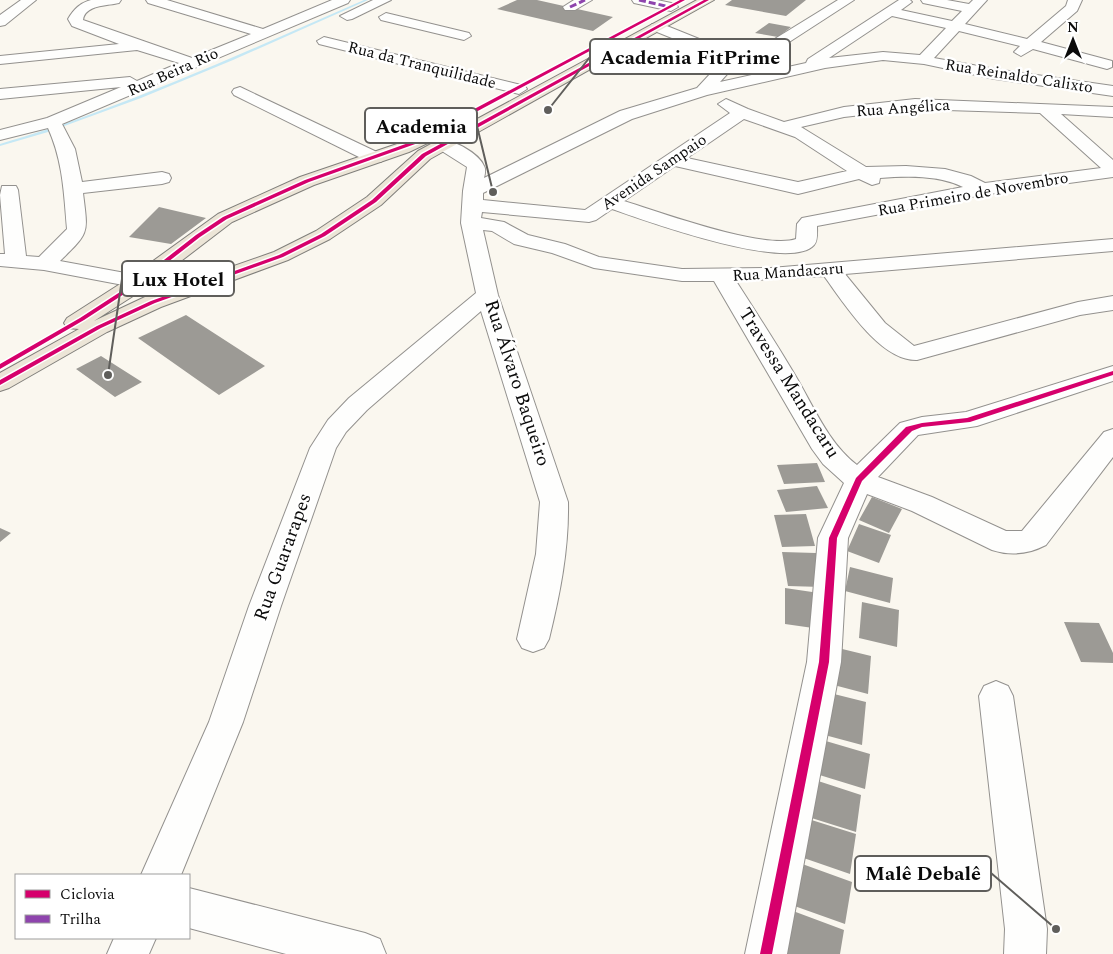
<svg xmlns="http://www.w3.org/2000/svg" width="1113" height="954" font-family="Spectral,serif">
<rect width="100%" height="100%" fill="#faf7ef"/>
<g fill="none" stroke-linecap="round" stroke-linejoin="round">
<path fill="#c5e8f5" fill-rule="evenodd" d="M364,0H368L233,60L141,98L48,132L0,146V144C32,134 63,125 94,113C186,79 275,39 364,0Z"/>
</g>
<path fill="#9c9a95" d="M517,0H537L613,17L593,31L497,9Z
M732,0H806L786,16L725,5Z
M769,23L791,27L778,37L755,33Z
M159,207L206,218L171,244L129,237Z
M186,315L265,366L219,395L138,338Z
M101,356L142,382L115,397L76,369Z
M817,463L825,482L784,484L777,465Z
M817,486L828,508L786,512L777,490Z
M872,497L902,509L889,533L859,520Z
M806,514L815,546L782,547L774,515Z
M859,524L891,535L879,563L847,551Z
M0,528L11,533L0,542Z
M782,552L816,553L822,587L788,586Z
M850,567L893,578L890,603L845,591Z
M785,588L819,593L820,629L785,624Z
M862,602L899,610L897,647L859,638Z
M1064,622L1099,623L1113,653V663L1081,662Z
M834,647L871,656L868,694L830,684Z
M826,692L866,702L862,745L821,734Z
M819,739L870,754L865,789L813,773Z
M809,778L861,795L856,832L802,815Z
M802,817L856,834L850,874L795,855Z
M794,861L852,882L845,924L786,903Z
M785,908L844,930L840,954H781Z"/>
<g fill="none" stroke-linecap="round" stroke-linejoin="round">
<defs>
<path id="minor" d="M21,0H36L5,25L0,26V15Z
M91,0H121L119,3C106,6 85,5 83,20L192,58L251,34L148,3L146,0H167L263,29L332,0H350L348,3L62,124L75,149L82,182L162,172L169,174L171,178L169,182L162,184L83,193C88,234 90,232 60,261L147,277L150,282L147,287L139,288L44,270L0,266V254H5L0,195L2,186H16L18,190L26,256L39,257L67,229C64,194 63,161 48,128L0,140V130L47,118L121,87L0,99V89L130,77L137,81L179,63L137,50L0,64V56L119,44L72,26L68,19C74,9 80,3 91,0Z
M373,0H391L352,19L347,20L340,16Z
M574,0H592L575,10H565L563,7Z
M632,0H657L676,4L678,7L671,11L634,3Z
M838,0H854L783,46L739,61L720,82L806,63L808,59L899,0H910L912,2L901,10L952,21L962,11L923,3L921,0H947L969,4L973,0H987L965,24L1027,39L1066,6L1068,0H1082L1077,11L1041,42L1112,61V67L1107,69L1033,49L1021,56L1014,52L1020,46L959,31L934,58L995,69L1113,86V96L995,79L924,64L883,60L825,68L707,95L632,119L483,193V200L585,210L730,113L718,104L726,99L748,109L784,122L844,107L915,99L1113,107V117L1061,114L1113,160V177L982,195L817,226C817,232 818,241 814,245C789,273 646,221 612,209L596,220L589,222L482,212L481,218L504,222L528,235L565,244L599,257L682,269L771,268L1113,239V251L845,274L885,323L914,346L1078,302L1113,296V310L1080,315L917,360C880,361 844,303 824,276L736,281C756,312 776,343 795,375C813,405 828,443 857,465L900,423L922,417L966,412L1113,366V381L977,426L918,435L878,477L932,497L1006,531H1022L1104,432L1113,429V457L1046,545C1029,554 1010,556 992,550L912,511L867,494L848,538L841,662L787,954H745L807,662L818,538L844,483L823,464L812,449L714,281H682L594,268L552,253L514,244L492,231L483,230L498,295L568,502C569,549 560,594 549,639L544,648L533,652L522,648L517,639L536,554L540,502L481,311L367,410L346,432L336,448L281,606L243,722L181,875H141L209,722L249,606L310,448L328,420L349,398L476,293L461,223L463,191L467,167L437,148L434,144L437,140C450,137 479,153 484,166C486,169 485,174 484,178L620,111L697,88L724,59L652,30L650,27L652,24H662L734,53L773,40ZM892,16L946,28L920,55L883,52L829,58ZM915,109L1040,113L1101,168L985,183L971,176L945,169L906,166L866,167L801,127L844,117ZM744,119L795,137L847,171L798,182L687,158ZM675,166L798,194L859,179L872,185L879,183L880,178C907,176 939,175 963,187L802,218L797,224L796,239C764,250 659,212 624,201Z
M386,13L469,33L471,36L464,40L381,20L379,17Z
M324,37L525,86L527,89L519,94L319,44L317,41Z
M240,87L381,154L384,158L381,162H369L234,95L232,92L234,89Z
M996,681L1008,686L1013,696L1047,929L1046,954H1004L1005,929L979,696L984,686Z
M189,888L365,933L380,939L386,954H286L189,928Z
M114,938H156L149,954H107Z"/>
<path id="major" d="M697,0H714L430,159L381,205L330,239L288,260L161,307L107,332L9,388L0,391V373L79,329L67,328L64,323L67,318L131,277L218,214L300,177L397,144L428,129H440L443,133L440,137L409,152L314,185L232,222L147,287L94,321L145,297L274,252L316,231L367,197L418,151Z"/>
</defs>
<use href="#minor" stroke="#93918e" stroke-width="2"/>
<use href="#major" stroke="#807f7b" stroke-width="2"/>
<use href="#minor" fill="#fefefd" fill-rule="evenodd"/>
<use href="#major" fill="#ece5d7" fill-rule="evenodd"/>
<path stroke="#8e44ad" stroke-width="3" stroke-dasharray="7 3" stroke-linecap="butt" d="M639,0L670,7
M570,7L585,0"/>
<defs>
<path id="cycleway" d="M680,0H685L418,143L309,182L227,219L200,237L141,283L84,320L0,369V364L80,318L137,281L196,235L223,217L305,180L414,141Z
M704,0H709L426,156L376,202L325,236L283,257L155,303L101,328L0,385V380L97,326L151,301L279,255L321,234L372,200L422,154Z
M1113,371V375L970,422L922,427L912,431L862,481L837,538L829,662L772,954H760L819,662L829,538L856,478L906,427L922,423L967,418Z"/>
</defs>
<use href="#cycleway" stroke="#fff" stroke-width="3"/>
<use href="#cycleway" fill="#d6006c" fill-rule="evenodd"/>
</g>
<g text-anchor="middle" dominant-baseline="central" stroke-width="5" stroke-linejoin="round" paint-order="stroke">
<g font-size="16" fill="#0b0b0b" stroke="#fff">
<text transform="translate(422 65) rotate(14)">Rua da Tranquilidade</text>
<text transform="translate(173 72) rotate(-24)">Rua Beira Rio</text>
<text transform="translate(1019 76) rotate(9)">Rua Reinaldo Calixto</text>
<text transform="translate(903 108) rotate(-4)">Rua Angélica</text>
<text transform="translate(654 172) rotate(-34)">Avenida Sampaio</text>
<text transform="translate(973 194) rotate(-10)">Rua Primeiro de Novembro</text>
<text transform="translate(788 272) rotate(-4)">Rua Mandacaru</text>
</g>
<g font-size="19" fill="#0b0b0b" stroke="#fff">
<text transform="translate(517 383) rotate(72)">Rua Álvaro Baqueiro</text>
<text transform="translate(789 383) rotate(58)">Travessa Mandacaru</text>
<text transform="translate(283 557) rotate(-70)">Rua Guararapes</text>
</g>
</g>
<path fill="none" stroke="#5f5e5b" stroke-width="2" d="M548 110L590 57M493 192L477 126M108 375L122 279M1056 929L991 873"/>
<g fill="#5f5e5b" stroke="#fff" stroke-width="2">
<circle cx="548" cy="110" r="5"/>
<circle cx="493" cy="192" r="5"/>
<circle cx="108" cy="375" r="5"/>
<circle cx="1056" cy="929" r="5"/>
</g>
<g fill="#fff" stroke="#5f5e5b" stroke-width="2">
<rect x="590" y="39" width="200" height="35" rx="5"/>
<rect x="365" y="108" width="112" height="35" rx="5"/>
<rect x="122" y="261" width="112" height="35" rx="5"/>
<rect x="855" y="856" width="136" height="35" rx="5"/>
</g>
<g font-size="20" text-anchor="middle" font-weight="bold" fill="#0b0b0b">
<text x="690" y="64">Academia FitPrime</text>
<text x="421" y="133">Academia</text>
<text x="178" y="286">Lux Hotel</text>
<text x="923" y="880">Malê Debalê</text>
</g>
<rect x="15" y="874" width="175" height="65" fill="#ffffff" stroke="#9d9d9d"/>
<rect x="25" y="890" width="25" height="8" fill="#d6006c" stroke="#9d9d9d"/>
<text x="60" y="899" font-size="15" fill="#0b0b0b">Ciclovia</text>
<rect x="25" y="915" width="25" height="8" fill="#8e44ad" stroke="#9d9d9d"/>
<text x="60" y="924" font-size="15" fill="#0b0b0b">Trilha</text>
<g transform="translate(1073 40)" stroke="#ffffff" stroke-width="4" paint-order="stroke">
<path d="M0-4L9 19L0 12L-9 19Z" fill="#0b0b0b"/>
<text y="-8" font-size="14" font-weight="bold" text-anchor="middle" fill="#0b0b0b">N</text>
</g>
</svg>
